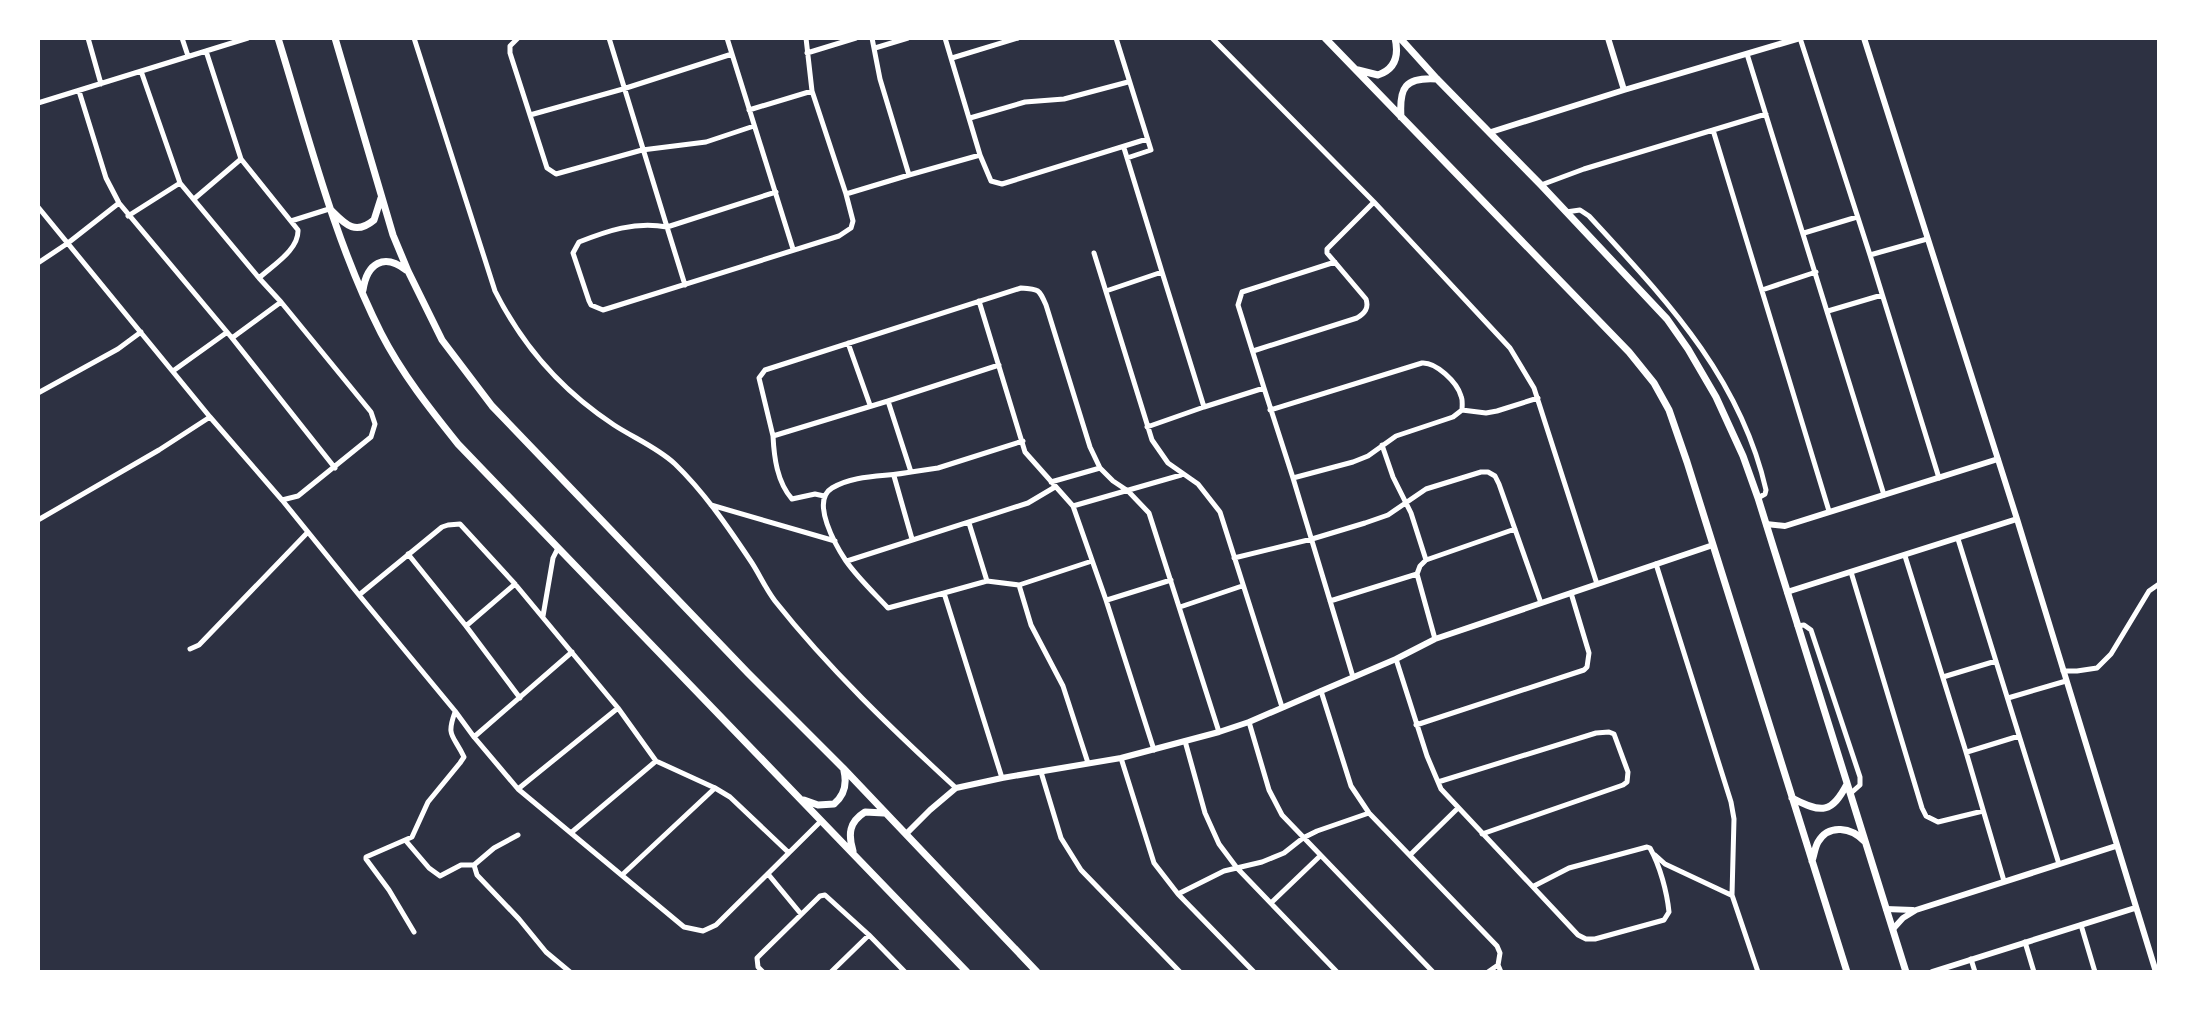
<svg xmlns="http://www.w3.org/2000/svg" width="2197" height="1010" font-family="Mulish,sans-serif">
<rect width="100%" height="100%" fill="#2d3142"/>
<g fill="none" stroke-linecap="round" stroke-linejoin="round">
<path stroke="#fff" stroke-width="5" d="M88,38L101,84
M182,38L188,56
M414,38L495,291C523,347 562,391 614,425C634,438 658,448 675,464C704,492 728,527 750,560C759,573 765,588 775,601C829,669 892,729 956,788
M518,38L510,46V53L547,168L556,174L642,150L706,142L754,126
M609,38L667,227C635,221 607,231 579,242L573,253L589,301L591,305L603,310L839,236L851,228L853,221L846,194L909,175
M727,38L793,249
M806,38L812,91L846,194
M872,38L880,79L909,175L980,155
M945,38L980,155L991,181L1002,184L1147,139
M1116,38L1151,150L1127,158
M1212,38L1374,202L1510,348L1534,388L1597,584
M1800,38L1870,255L1939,478
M875,48L908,38
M206,51L241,159L298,230C299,250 273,265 259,278
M807,53L856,38
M1747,54L1884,495
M952,58L1018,38
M79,91L106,178L119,203L232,338L335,468
M38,103L248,38
M749,110L812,91
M530,115L623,89L732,54
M970,118L1025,102L1064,99L1128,82
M1713,130L1829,511
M1124,148L1162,272
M1541,185L1584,169L1766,114
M194,199L241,159
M38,207L210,417L282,500L298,496L371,437L375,424L371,412L281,302L259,278L180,183L141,71
M1566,212L1580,210L1589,216C1665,299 1740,376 1766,490L1765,494L1758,498
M128,216L180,183
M291,221L329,209
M1804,233L1857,217
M1094,253L1152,440L1168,463L1198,484L1220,512L1282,707
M1870,255L1927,239
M38,263L68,243L119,203
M685,285L667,227L776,192
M1762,290L1816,272
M1106,291L1162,272L1204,407L1264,388L1293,478L1353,677
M979,301L1025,452L1073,506L1181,475
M1828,311L1882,295
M232,338L281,302
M848,343L870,405
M1253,351L1357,318C1365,313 1369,308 1366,299L1327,253V249L1374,202
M173,371L226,333
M1264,388L1238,305L1242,292L1335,262
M38,393L118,349L141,332
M888,401L999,365
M1270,410L1422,363C1436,362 1457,382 1461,396C1463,400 1462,407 1462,410L1486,413L1497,411L1538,398
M1147,427L1204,407
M773,436C774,457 777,482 792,499L815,494L824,496
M1382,445L1393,477L1411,513L1426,560L1420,566L1417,574L1435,639
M911,472L938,468L1023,441
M894,476L912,539
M1293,478L1353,462L1368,456L1396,436L1453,417L1462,410
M1051,482L1100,468
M282,500L359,595
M711,505L835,541
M1073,506L1106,600L1154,750
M38,520L159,450L210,417
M969,523L987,581
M1958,539L2059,864
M408,554L466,626L520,698
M1905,556L1966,752L2004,881
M1234,558L1312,539L1365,523L1388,515L1426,489L1481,472H1488L1495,476L1499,484L1541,603
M1426,560L1515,529
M847,561L1028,503L1055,487
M1656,564L1731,802L1734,819L1732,895L1758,972
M1851,572L1922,808L1926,816L1938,822L1983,811
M944,593L987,581L1019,585
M1107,600L1171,580
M1330,601L1417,574
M1180,607L1242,586
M543,616L553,558L558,548
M466,626L515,584
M1797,626L1804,625L1811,630L1860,777V785L1851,793
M190,649L199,645L308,532
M1396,659L1427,756L1441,789L1578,935L1586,939H1595L1664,920L1669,912C1667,892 1660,866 1650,848L1647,847L1569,868L1534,886
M2063,671H2077L2097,668L2111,654L2149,591L2159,584
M1943,677L1996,661
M1321,691L1351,786L1369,813L1497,946L1500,953L1498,965L1501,972
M2008,698L2066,681
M1249,722L1269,790L1282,815L1433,972
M1416,725L1584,670L1587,667L1589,653L1571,593
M474,737L572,652
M1185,741L1205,813L1219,844L1237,868L1337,972
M1967,752L2019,736
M1121,758L1154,863L1178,894L1254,972
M1088,763L1063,686L1031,625L1019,585L1092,561
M1041,772L1061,838L1081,870L1180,972
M1002,778L944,593L888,608C874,593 858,578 846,561C836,546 810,501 832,488C855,474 886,477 911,472L888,401L773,436L759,378L765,370L1021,288C1039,289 1039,289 1046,305L1090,447L1100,468L1113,481L1128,491L1149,513L1219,732
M1438,782L1596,733L1609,732L1614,734L1628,772L1627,782L1623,785L1482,834
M518,789L618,708
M572,832L656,761
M406,841L429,868L440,876L461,865H474L494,848L518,835
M788,852L730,797L715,788L656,761L618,708L515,584L460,524L448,525L442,527L359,595L455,711L474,737L518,789L684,927L703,931L716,925L821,821
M1410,855L1458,808
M1655,855L1665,864L1731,895
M474,865L477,875L519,919L546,952L570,972
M768,874L801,914
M622,875L715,788
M1178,894L1224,871L1262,862L1284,853L1303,838L1317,831L1369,813
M1272,902L1320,856
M2081,925L2095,972
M414,932L389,890L366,859V857L412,837L428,802L460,763L464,757C453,734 446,737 455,712
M2025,942L2034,972
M1971,959L1975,972
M763,972L758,967L757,958L820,896L825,895L869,935L905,972
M831,972L869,935
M1488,972L1498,965"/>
<path stroke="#fff" stroke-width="6" d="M1608,38L1624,90
M1864,38L2017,519L2156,972
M1491,132L1624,90L1800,38
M1766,524L1785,526L1998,459
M1787,592L2017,519
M906,834L930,810L956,788L1002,778L1121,758L1219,732L1249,722L1321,691L1396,659L1435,639L1713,545
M1886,909L1913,910
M1893,929L1903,918L1916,910L2116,846
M1932,972L2135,908"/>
<path stroke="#fff" stroke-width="7" d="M278,38C309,138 334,240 381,333C402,374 430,409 458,444L967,972
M335,38L393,235L408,271L442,340L492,406L748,673L843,768L1037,972
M1325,38L1629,352L1654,383L1669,410L1687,462L1847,972
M1400,38L1437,79L1541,185L1667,319L1688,349L1716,397L1743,456L1758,498L1906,972
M1358,70L1378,75C1396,69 1399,55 1395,38
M1401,117C1399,87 1405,77 1437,79
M331,210C345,224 355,236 374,220L381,198
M363,290C367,263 384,253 406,270
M1792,798C1822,814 1832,813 1847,784
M804,800L818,805L834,804C845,795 847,784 844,771
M853,851C848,834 849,822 865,812L884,813
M1812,861C1814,855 1815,847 1818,842C1829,823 1852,828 1864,841"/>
</g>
<rect width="2197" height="1010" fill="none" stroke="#ffffff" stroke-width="80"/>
</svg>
